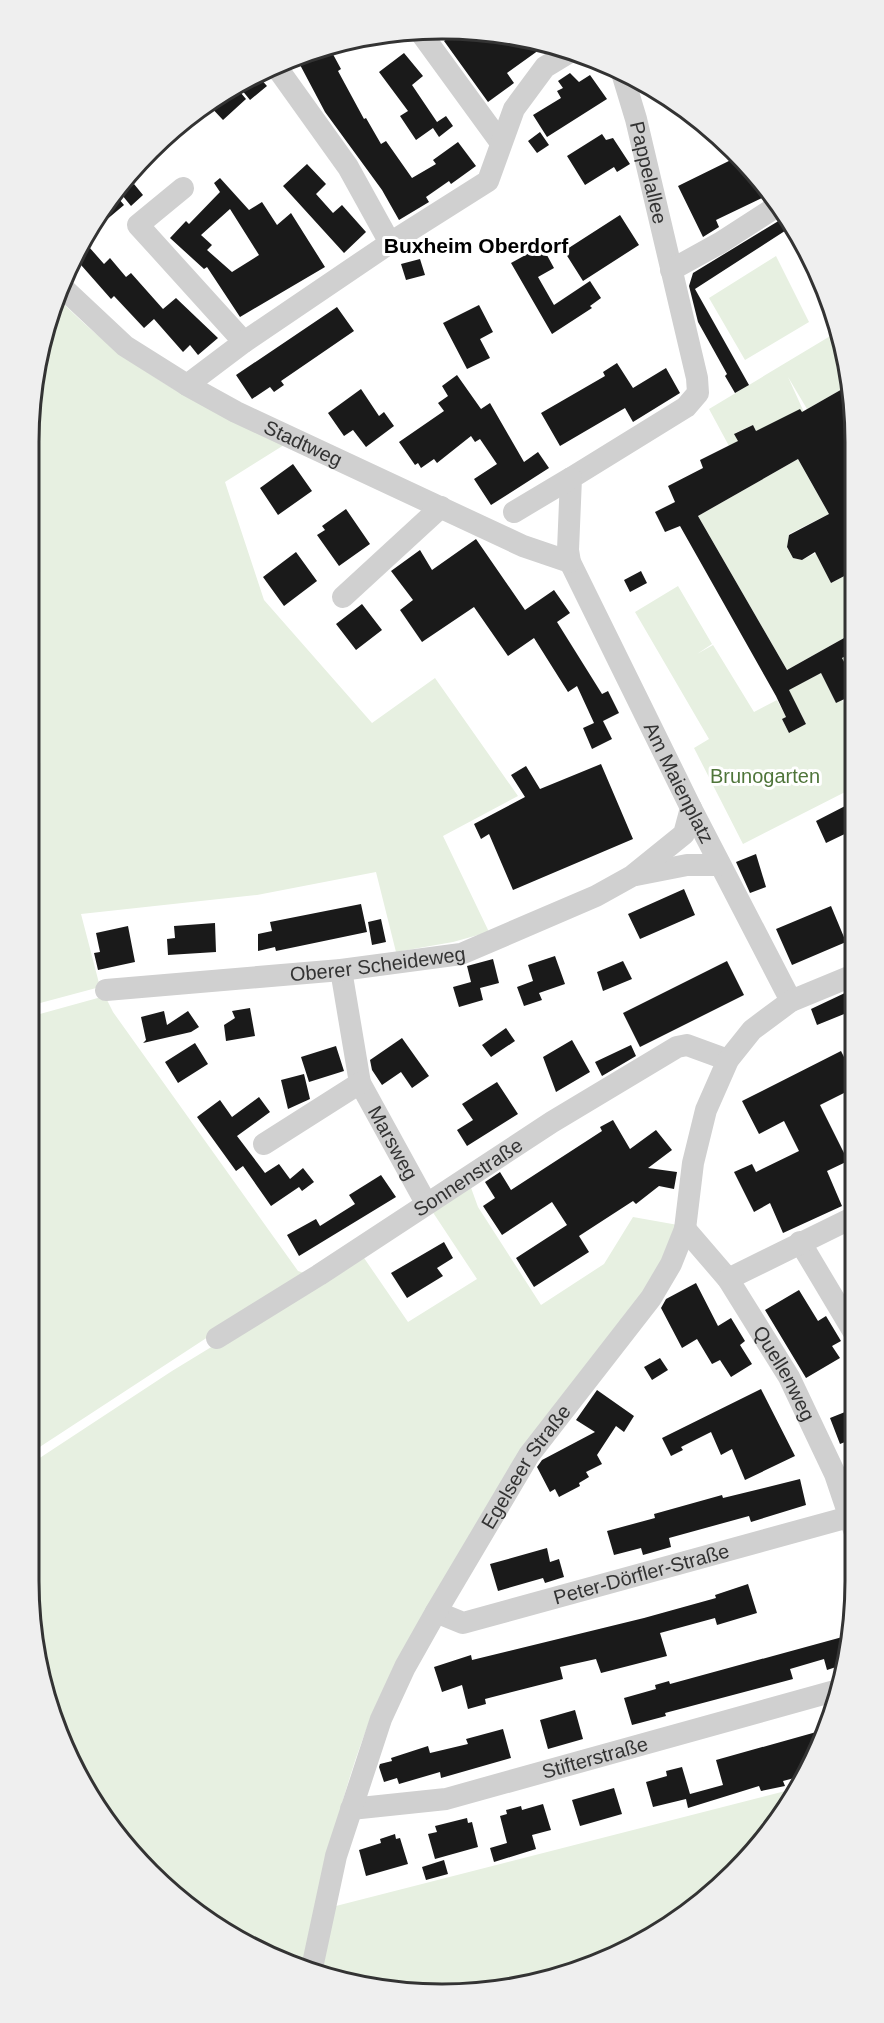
<svg xmlns="http://www.w3.org/2000/svg" width="884" height="2023" font-family="Helvetica,sans-serif">
<rect width="100%" height="100%" fill="#fff"/>
<path fill="#e7f0e1" d="M776,256L809,322L745,360L709,298Z
M56,296C123,366 197,406 284,445L225,482L264,600L372,723L435,678L518,796L443,836L489,932L453,942L396,952L376,872L257,895L81,914L100,987L29,1006V442L51,309Z
M837,332L851,384L807,409L788,377L808,421L763,445L753,425L735,433L746,457L729,446L709,409Z
M798,459L829,514L789,534L787,548L793,558L802,560L816,553L831,583L852,572L853,633L787,670L698,516Z
M678,586L712,644L697,654L713,645L754,712L777,700L786,717L782,719L789,733L806,724L800,711L794,713L784,692L821,673L836,703L842,700L853,721V788L743,844L694,748L709,739L635,612Z
M853,652V691L842,658Z
M105,996L113,1012L298,1271L310,1275L211,1335L29,1454V1017Z
M470,1185L478,1207L541,1305L604,1264L633,1217L678,1225L668,1255L378,1700C342,1785 323,1874 303,1965L235,1939L131,1853L84,1787L51,1714L29,1581V1465L172,1371L362,1255L408,1322L477,1279L432,1211Z
M801,1787L753,1853L648,1939L522,1987L442,1994L362,1987L318,1970L332,1907Z"/>
<path fill="#1a1a1a" fill-rule="evenodd" d="M458,31L496,32L531,40L539,50L507,73L514,83L488,102L444,41Z
M328,45L341,69L338,71L364,119L366,118L381,144L386,141L412,178L436,164L433,160L458,142L476,166L451,184L449,181L426,197L429,202L399,220L382,190L325,112L298,61Z
M404,53L423,76L412,85L437,122L446,116L453,126L439,137L433,128L416,140L400,116L408,111L379,72Z
M570,73L579,82L590,75L607,99L547,137L533,115L561,98L557,91L563,88L558,81Z
M258,76L267,86L250,100L241,89Z
M235,86L246,99L223,120L207,103Z
M540,132L549,145L537,153L528,141Z
M602,134L606,140L613,138L630,164L617,172L614,167L585,185L567,156Z
M737,157L753,173L764,197L716,220L719,227L703,237L678,186Z
M307,164L326,184L316,194L333,213L342,205L366,232L344,253L283,186Z
M220,178L249,210L262,202L277,225L291,213L325,267L240,317L207,267L204,269L170,238L186,221L189,224L220,192L214,183ZM230,209L259,255L232,272L207,250L212,245L201,235Z
M134,184L143,195L131,206L122,195Z
M114,193L124,205L92,232L89,229Z
M620,215L639,245L583,281L564,251Z
M785,217L791,227L695,289L749,385L735,393L725,376L727,374L698,322L689,286L693,273Z
M82,239L104,264L110,258L126,277L131,273L163,309L176,298L218,338L198,355L190,345L183,352L154,319L144,328L114,296L111,299L74,257Z
M542,246L554,268L538,277L554,305L590,281L601,298L590,306L592,308L552,334L511,263Z
M420,259L425,275L406,280L401,264Z
M479,305L493,332L480,339L490,358L467,369L443,323Z
M337,307L354,331L281,381L284,385L274,392L270,387L252,399L236,375Z
M617,363L633,388L666,368L680,393L633,422L625,408L560,446L541,413L605,376L603,372Z
M457,375L481,409L490,403L524,462L538,452L549,468L491,505L474,479L497,464L480,439L475,442L471,436L437,463L434,459L421,468L418,463L415,465L399,442L444,411L438,403L448,396L442,386Z
M851,384L852,551L846,555L852,572L831,583L815,552L802,560L793,558L787,547L789,535L829,514L798,459L698,516L787,670L853,633V652L842,658L853,679V695L836,703L821,673L789,690L806,724L789,733L782,719L786,717L776,696L680,526L665,532L655,512L675,502L668,486L703,468L700,460L738,441L734,434L753,425L756,431L800,409L802,412Z
M361,389L379,416L384,412L394,426L366,447L353,430L344,436L328,413Z
M293,464L312,491L278,515L260,488Z
M346,509L370,544L339,566L317,535L325,530L322,526Z
M476,539L525,610L554,590L570,613L557,622L602,694L608,691L619,713L603,721L612,739L592,749L583,728L594,723L577,686L568,692L534,638L508,656L474,607L422,642L400,610L413,600L391,571L420,550L432,570Z
M296,552L317,581L284,606L263,577Z
M641,571L647,583L630,592L624,580Z
M362,604L382,630L356,650L336,624Z
M601,764L633,839L513,890L489,834L481,839L474,824L525,797L511,775L526,766L540,789Z
M849,804L853,811V830L826,843L816,821Z
M756,854L766,887L750,893L736,862Z
M684,889L695,915L640,939L628,914Z
M361,904L367,932L276,951L275,947L258,951V934L272,931L270,922Z
M831,906L846,942L792,965L776,929Z
M381,919L386,942L372,945L368,922Z
M215,923L216,952L168,955L167,939L175,938L174,926Z
M128,926L135,962L98,970L94,953L100,952L96,933Z
M555,956L565,984L539,993L542,1000L524,1006L517,987L533,981L528,965Z
M493,959L499,983L480,988L483,1000L459,1007L453,987L471,982L467,966Z
M623,961L632,979L603,991L597,972Z
M727,961L744,995L640,1047L623,1013Z
M847,992L854,1010L817,1025L811,1009Z
M250,1008L255,1036L226,1041L224,1025L235,1018L232,1011Z
M164,1011L167,1025L188,1011L199,1027L191,1032L143,1043L146,1040L141,1017Z
M506,1028L515,1041L491,1057L482,1045Z
M402,1038L429,1076L412,1088L401,1072L382,1085L372,1070L370,1060Z
M572,1040L590,1072L556,1092L543,1057Z
M195,1043L208,1064L178,1083L165,1062Z
M631,1045L636,1056L602,1076L595,1062Z
M336,1046L344,1071L309,1082L301,1057Z
M841,1051L854,1077V1088L820,1105L848,1161L827,1171L842,1206L783,1233L770,1203L754,1212L734,1172L752,1164L756,1172L799,1151L784,1121L759,1134L742,1101Z
M304,1074L310,1099L288,1109L281,1080Z
M497,1082L518,1114L467,1146L457,1130L473,1120L462,1104Z
M259,1097L270,1112L237,1136L265,1173L279,1164L290,1179L303,1168L314,1182L302,1191L299,1187L271,1206L243,1166L236,1171L197,1117L220,1100L232,1117Z
M613,1120L630,1149L656,1130L672,1150L648,1168L677,1172L674,1189L659,1186L636,1204L633,1201L579,1236L589,1252L534,1287L516,1258L567,1225L552,1202L502,1235L483,1206L495,1198L485,1182L500,1172L511,1190L602,1131L600,1127Z
M381,1175L396,1197L299,1256L287,1235L316,1219L320,1226L355,1204L349,1195Z
M444,1242L453,1258L437,1268L443,1276L407,1298L391,1273Z
M696,1283L718,1326L731,1318L745,1341L740,1345L752,1364L731,1377L720,1360L712,1364L697,1339L682,1348L661,1308L666,1299Z
M799,1290L818,1321L826,1316L841,1341L832,1346L840,1358L806,1378L765,1310Z
M660,1358L668,1370L652,1380L644,1367Z
M761,1389L795,1456L745,1480L732,1449L721,1455L711,1432L681,1447L683,1450L671,1456L662,1438Z
M597,1390L634,1416L624,1432L616,1426L597,1455L602,1464L586,1472L589,1477L579,1483L580,1486L559,1497L555,1489L550,1492L537,1467L542,1460L595,1432L576,1420Z
M855,1408V1438L840,1444L830,1418Z
M800,1479L806,1505L751,1522L749,1516L669,1538L671,1547L643,1555L641,1548L614,1555L607,1531L655,1518L654,1514L722,1495L723,1498Z
M547,1548L550,1562L559,1559L564,1577L545,1583L543,1578L498,1591L490,1564Z
M748,1584L757,1613L717,1625L715,1618L660,1633L667,1656L601,1673L596,1659L560,1667L563,1679L485,1699L486,1704L468,1709L462,1685L442,1692L434,1667L471,1655L472,1660L644,1618L716,1598L715,1595Z
M846,1636L842,1665L827,1670L824,1659L790,1669L793,1679L665,1713L666,1716L632,1725L624,1698L656,1689L655,1685L669,1681L670,1684Z
M575,1710L583,1739L548,1749L540,1720Z
M503,1729L511,1758L441,1778L440,1772L399,1784L397,1778L384,1782L379,1767L380,1764L392,1761L391,1758L428,1746L430,1753L468,1744L466,1739Z
M827,1729L812,1762L799,1766L802,1776L783,1781L785,1786L761,1791L759,1786L688,1808L686,1799L653,1807L646,1782L667,1776L666,1771L682,1767L690,1794L723,1785L716,1760Z
M614,1788L622,1814L580,1826L572,1800Z
M543,1804L551,1830L532,1835L536,1849L494,1862L490,1848L507,1843L500,1816L507,1814L506,1810L521,1806L522,1810Z
M467,1818L468,1823L472,1822L478,1847L435,1859L428,1834L437,1832L435,1826Z
M395,1834L396,1839L400,1838L408,1864L366,1876L359,1850L381,1843L380,1839Z
M444,1860L448,1874L426,1880L422,1867Z"/>
<g fill="none" stroke-linecap="round" stroke-linejoin="round">
<g stroke="#d0d0d0" stroke-width="22">
<path d="M418,29L501,143"/>
<path d="M275,65L348,167L390,243"/>
<path id="s1" d="M623,76L636,119L697,378L698,393L686,407L571,478L568,550L570,562L691,808L791,1001"/>
<path d="M183,188L138,225L244,342"/>
<path d="M671,270L720,243L779,205"/>
<path id="s2" d="M61,286L125,346L187,385L236,412L523,546L570,562"/>
<path d="M187,385L244,342L390,243L488,181L514,109L545,67L573,50"/>
<path d="M514,512L571,478"/>
<path d="M343,597L441,507"/>
<path d="M636,875L687,865H720"/>
<path id="s3" d="M341,970L360,1083L426,1203"/>
<path id="s4" d="M106,990L341,970L461,954L596,896L632,876L684,834L691,808"/>
<path d="M264,1144L360,1083"/>
<path id="s5" d="M685,1229L728,1279L789,1377L835,1474L855,1533"/>
<path d="M800,1242L855,1334"/>
<path d="M728,1279L854,1217"/>
<path id="s6" d="M217,1338L319,1275L552,1122L677,1047L687,1045L728,1060"/>
<path id="s7" d="M436,1612L463,1623L849,1517"/>
<path id="s8" d="M351,1809L446,1799L838,1690"/>
<path id="s9" d="M312,1968L336,1856L381,1719L405,1667L436,1612L529,1455L651,1298L671,1264L685,1229L693,1163L706,1110L728,1060L752,1030L791,1001L854,975"/>
</g>
</g>
<g text-anchor="middle" dominant-baseline="central" stroke-width="6" stroke-linejoin="round" paint-order="stroke">
<g font-size="20" fill="#333" stroke="#fff">
<text stroke="none"><textPath href="#s1" startOffset="100">Pappelallee</textPath></text>
<text stroke="none"><textPath href="#s2" startOffset="291">Stadtweg</textPath></text>
<text stroke="none"><textPath href="#s1" startOffset="810">Am Maienplatz</textPath></text>
<text stroke="none"><textPath href="#s4" startOffset="273">Oberer Scheideweg</textPath></text>
<text stroke="none"><textPath href="#s3" startOffset="183">Marsweg</textPath></text>
<text stroke="none"><textPath href="#s6" startOffset="298">Sonnenstraße</textPath></text>
<text stroke="none"><textPath href="#s5" startOffset="176">Quellenweg</textPath></text>
<text stroke="none"><textPath href="#s9" startOffset="550">Egelseer Straße</textPath></text>
<text stroke="none"><textPath href="#s7" startOffset="214">Peter-Dörfler-Straße</textPath></text>
<text stroke="none"><textPath href="#s8" startOffset="250">Stifterstraße</textPath></text>
</g>
<g font-size="20" fill="#4f753a" stroke="#fff">
<text x="765" y="776">Brunogarten</text>
</g>
<g font-size="21" font-weight="bold" fill="#000" stroke="#fff">
<text x="476" y="245">Buxheim Oberdorf</text>
</g>
</g>
<path d="M0 0H884V2023H0ZM442 39H442A403 403 0 0 1 845 442V1581A403 403 0 0 1 442 1984H442A403 403 0 0 1 39 1581V442A403 403 0 0 1 442 39Z" fill="#efefef" fill-rule="evenodd"/>
<path fill="none" stroke="#333" stroke-width="3" d="M442 39H442A403 403 0 0 1 845 442V1581A403 403 0 0 1 442 1984H442A403 403 0 0 1 39 1581V442A403 403 0 0 1 442 39Z"/>
</svg>
